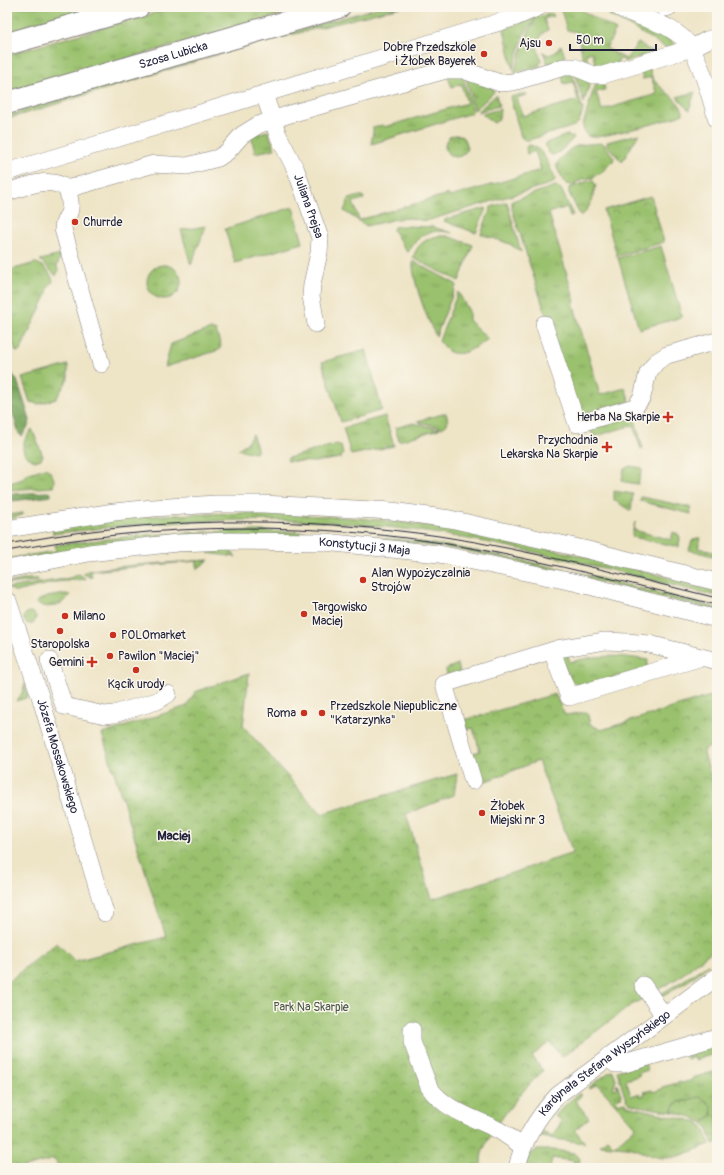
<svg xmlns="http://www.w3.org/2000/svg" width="724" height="1175" font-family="Pangolin,sans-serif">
<defs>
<pattern id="grass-tufts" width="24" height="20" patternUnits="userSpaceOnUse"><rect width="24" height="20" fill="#9ac16d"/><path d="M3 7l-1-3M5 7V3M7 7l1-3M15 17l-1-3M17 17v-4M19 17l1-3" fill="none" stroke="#7d9c5b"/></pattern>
<pattern id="forest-crowns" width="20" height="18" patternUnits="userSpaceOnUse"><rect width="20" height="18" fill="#7ba760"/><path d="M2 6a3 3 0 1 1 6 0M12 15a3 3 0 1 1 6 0" fill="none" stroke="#648850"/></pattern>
<pattern id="park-crowns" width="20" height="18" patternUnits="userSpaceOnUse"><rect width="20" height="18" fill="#9ac16d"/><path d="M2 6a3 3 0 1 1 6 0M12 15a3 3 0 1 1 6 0" fill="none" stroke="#7d9c5b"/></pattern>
</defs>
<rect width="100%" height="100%" fill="#fbf7ec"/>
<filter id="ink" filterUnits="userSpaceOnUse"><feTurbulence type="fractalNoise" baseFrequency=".025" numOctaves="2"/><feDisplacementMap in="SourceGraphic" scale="8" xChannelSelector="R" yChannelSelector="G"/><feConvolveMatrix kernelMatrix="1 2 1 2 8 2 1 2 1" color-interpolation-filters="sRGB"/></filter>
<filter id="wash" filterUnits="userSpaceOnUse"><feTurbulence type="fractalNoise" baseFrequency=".012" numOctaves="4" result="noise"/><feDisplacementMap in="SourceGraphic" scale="16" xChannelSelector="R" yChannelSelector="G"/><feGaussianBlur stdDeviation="0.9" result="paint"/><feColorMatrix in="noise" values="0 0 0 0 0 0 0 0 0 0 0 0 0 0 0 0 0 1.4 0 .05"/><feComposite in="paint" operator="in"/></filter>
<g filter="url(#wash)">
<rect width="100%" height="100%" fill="#eee4c6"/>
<path fill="url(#grass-tufts)" stroke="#5e7254" d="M9,7H86L85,11L7,34V8Z
M176,7H308L7,93V55Z
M380,7H400L233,50L7,119V116L42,104Z
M566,7H576L616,30L606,48L626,59L638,43L654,53L624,62L623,59L618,60V64L597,70L592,52L586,54L589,68L584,63L577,32L567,30L561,10Z
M607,9C628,25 657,27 675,44L674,47L666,48L635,29L610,16L607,13Z
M552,13L554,16L544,19L548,30L544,32L536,44L542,62L539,63L540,66L514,73C519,60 528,22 540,16C543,15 549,15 552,13Z
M537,16L524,34L513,69L504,29Z
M561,45L565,57L564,60L548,64L543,52L549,55L556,52Z
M649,65C650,70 651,76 654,80C661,89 684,103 683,114C675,119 598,139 591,137C585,136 583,130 583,125L592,94L598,79L602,78L605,90L596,92L602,110L657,94L651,77L643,79L641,72Z
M571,70L583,110L579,122L574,126L529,140H525L521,137L510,97L526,93L527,95L517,98L523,116L578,100L573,82L564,84L561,73Z
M574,71L590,82L584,103Z
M462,74L473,110L471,113L372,144C371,138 374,133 373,127L383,125L384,127L467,103L461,84L452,87L447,75Z
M465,75L493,88L494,92L475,110Z
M695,92L689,110L677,97Z
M496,95L499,106L477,112Z
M500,109L499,119L494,123L482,114Z
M268,131L275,149L255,153L251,135Z
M639,134L622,162L607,145V142Z
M567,135L574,137L573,139L558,153L552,155C548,154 545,147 546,143Z
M601,143L605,145L614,158L613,161L600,174H596L593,178L583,179L572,185L566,184C564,179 559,173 557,168C556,164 559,160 562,157C575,142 584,145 601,143Z
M529,145C543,147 548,164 554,176L555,179L553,183L426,221L410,218L396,219L366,226L344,211L349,199L360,196H363L364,199L353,202L359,220L448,194L450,197L541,170L535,151L527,154L526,147Z
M588,181H593L596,185C593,194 590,210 582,215H580L569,193V188Z
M556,186L561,189L573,215L570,216L567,207L549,213L575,302L573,303L600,395L625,388L630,401L587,415L582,413L575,406L512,209V201L552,187Z
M507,202L521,252L510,244L481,234L491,207Z
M486,208L476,233L444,221L446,219Z
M206,226L191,265L181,230Z
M404,226L433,227L452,233C441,230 427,230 418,239C414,242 412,248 408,252H407L393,230L394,227Z
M438,236H447L473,245L459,281L413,258C417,244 425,239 438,236Z
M61,255L57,266L58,271L56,276L40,260Z
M413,261L456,284V286L436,336C428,322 411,277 413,261Z
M35,263C42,263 52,274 53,281L47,289V294L20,351L16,352L7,320V271Z
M458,292L469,311V320L488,339C478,346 461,359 448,351C445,348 442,344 439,341Z
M211,329L216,331L221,346L219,350L165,367L171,344Z
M366,350L382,410L341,422L322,362Z
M68,365V379L56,399L39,404L30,402L22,378Z
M633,412L643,449H641L633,425L593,437L590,426Z
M446,413C448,420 450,425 441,428L417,421Z
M385,416L394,446L351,455L343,428Z
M413,423L439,429L399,441L395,428Z
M32,429L43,456L41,459L35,461C16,453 23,441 32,429Z
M252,434L257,448V452L254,453L238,449L247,443Z
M337,444L341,446L343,454L341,458L314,462L288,461L287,460L288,458Z
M630,466L642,468V471L638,484L624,482L622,480L624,469Z
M46,468C52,473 56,479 53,487L7,490V484L23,479L26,474Z
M614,491L633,494L631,511L614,500Z
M641,497L690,507L691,514L640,501Z
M23,513L24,514L7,521V515Z
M245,513C307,515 369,517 430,526C527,540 622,566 717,590V596C625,574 534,549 440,534C312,514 181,517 53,534L52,528L115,519L167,515Z
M635,522L634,530L671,540L673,532L679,535L680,538L679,547L633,537L632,534Z
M230,531C305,531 380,535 454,547C542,562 630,586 717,608V611L501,558L454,549L375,539L7,561V559L56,551L55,545L143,535Z
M697,538H701L698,548L717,553V557L689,550L692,541Z
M214,547H227L236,557L208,553Z
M209,560L197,569V561L91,571L92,578L82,573L91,570L135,565Z
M79,574L86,579L56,582L16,592L8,588L70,578Z
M27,579H38V581L7,584V583Z
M66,594L70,595C63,605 47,611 36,603L37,601L47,597Z
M24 618a6 6 0 1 1 12 0a6 6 0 1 1-12 0Z
M567,652L570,662C601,654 617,655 648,660L647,669L581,686C566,681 565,668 560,655Z
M458,664L460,673L447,677L446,669Z
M25,683L28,697L17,701L22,693Z
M708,964L709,965L688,981L660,997L659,995L687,978Z
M717,1041V1053L695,1060L694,1057L687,1059L685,1050Z
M644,1062L648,1070L639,1073V1076L626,1080L631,1096L640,1093L641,1096L645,1094L644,1092L652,1090L653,1092L662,1089V1087L681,1082L682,1083L693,1080L692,1078L717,1071V1142L713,1144L707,1127L703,1123L712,1115L710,1105L688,1100L676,1103L672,1112L634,1105L629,1103L626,1100L617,1071Z
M613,1071L616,1079L613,1089L616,1088L617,1084L622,1097L616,1099L617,1104L624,1102L631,1107L698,1122C705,1129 707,1135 710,1144C696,1149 680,1158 665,1158C653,1158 643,1151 632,1148C622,1146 610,1146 600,1145L607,1139L614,1146L636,1127L597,1084L590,1089L588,1088L608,1073Z
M580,1093L582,1095L575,1101L589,1118L575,1130L585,1143L540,1137L543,1132L552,1137L562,1121L555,1116L567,1103Z
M537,1150H553L575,1153L580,1159L578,1168H573L574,1161L552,1158L550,1168H525L529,1154Z"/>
<path fill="url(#forest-crowns)" stroke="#4e644e" d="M11,372L17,380L30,420L29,425L22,436L19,434L7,393V373Z
M48,492L51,493V496L13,501L11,494Z"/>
<path fill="url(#park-crowns)" stroke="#5e7254" d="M445 146a11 11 0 1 1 22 0a11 11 0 1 1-22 0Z
M651,196L664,242L617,256L604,210Z
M147 282a17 17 0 1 1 34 0a17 17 0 1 1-34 0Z
M249,673L243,726L321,814L457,774L454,795L406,814L432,899L573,853L538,761L481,783L470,754L480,751L473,728L464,730L461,721L555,694L565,715L587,712L590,724L601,730L717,694V744L703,750L717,799V947L678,978L630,1006L562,1057L550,1042L532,1056L543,1071C522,1090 495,1124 483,1150C481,1155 481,1162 481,1168H60L54,1159L21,1168H7V983L38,957L57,943L75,961L166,937L102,734L187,706L195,692Z
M699,1097C708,1100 713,1106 712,1115L703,1123L692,1117L672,1112L676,1103Z"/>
<path fill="#9ac16d" stroke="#5e7254" d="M293,207L303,243L235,263L225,229Z
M661,246L682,317L639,329L618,258Z"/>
</g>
<g filter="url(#ink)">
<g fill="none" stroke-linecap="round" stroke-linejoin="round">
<defs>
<g id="minor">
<path d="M618,7C634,16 651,19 667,27C676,32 687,40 692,49C703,69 711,98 717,120"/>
<path d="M665,8L669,7"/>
<path id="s1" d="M264,94L278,135L296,170L320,238L319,253L312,284L311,296L316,324"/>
<path d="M7,172L516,17L539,7"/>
<path d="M67,189C69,196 72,205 69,213C66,219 63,222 63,229L101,364"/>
<path d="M7,192C26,187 49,175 67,189L154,164L187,166L218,158L227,152L242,135L258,125L290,114L446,70H463L500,83L513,82L564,67H574L594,75H603L692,48L707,40L717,37"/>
<path d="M544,324L577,424L635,407L642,397L648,373L656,362L667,355L717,341"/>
<path d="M7,529L114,512L153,508L216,504H263L392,511L450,519L588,550L717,582"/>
<path id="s2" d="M7,569L89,553L177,543L230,541L325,542L439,554L578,583L717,619"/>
<path id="s3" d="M7,601H8L40,696L105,913"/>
<path d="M552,651L569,697L699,658"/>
<path d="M49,660L64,706L105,715L114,714L157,701L168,694"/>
<path d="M473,781L444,684L557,649L605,641L627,642L649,644L717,661"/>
<path d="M643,985L664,1016"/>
<path d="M412,1030V1042L414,1047L429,1087C445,1111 476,1118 500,1131C508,1136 515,1142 523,1146"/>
<path d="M608,1057L615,1064H624L717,1037"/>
<path id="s4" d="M517,1168C523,1139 538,1116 558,1095L717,977"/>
</g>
<g id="major">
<path d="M7,44L138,7"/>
<path id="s5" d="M7,103L339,7"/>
</g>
</defs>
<use href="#minor" stroke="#888380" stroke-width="18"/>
<use href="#major" stroke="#888380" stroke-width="24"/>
<use href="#minor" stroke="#fff" stroke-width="17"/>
<use href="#major" stroke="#fff" stroke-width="22"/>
<path stroke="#22223b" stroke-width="1" d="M7,544C38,539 69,533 100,530C212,517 326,520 439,536C533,550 625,576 717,598
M7,551C159,522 318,520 471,548C554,563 635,585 717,605"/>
</g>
</g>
<g fill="#c8321e" stroke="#fbf7ec" stroke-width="1.5">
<circle cx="549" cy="43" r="4"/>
<circle cx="484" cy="54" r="4"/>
<circle cx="75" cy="222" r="4"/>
<path d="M666 411h4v4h4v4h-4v4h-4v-4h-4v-4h4z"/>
<path d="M605 441h4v4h4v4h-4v4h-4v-4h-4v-4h4z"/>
<circle cx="363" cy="580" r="4"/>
<circle cx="304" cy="614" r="4"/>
<circle cx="65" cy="616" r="4"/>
<circle cx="60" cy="631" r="4"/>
<circle cx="113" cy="635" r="4"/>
<circle cx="110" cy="656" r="4"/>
<path d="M90 656h4v4h4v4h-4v4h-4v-4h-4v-4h4z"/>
<circle cx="136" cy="670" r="4"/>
<circle cx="304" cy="713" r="4"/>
<circle cx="322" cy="713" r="4"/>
<circle cx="482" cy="813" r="4"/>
</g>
<g text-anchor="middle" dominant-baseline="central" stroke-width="3" stroke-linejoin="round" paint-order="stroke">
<g font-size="12" fill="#22223b" stroke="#fbf7ec" text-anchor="start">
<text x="541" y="43" text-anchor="end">Ajsu</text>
<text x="476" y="47" text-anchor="end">Dobre Przedszkole<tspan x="476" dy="14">i Żłobek Bayerek</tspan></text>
<text x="83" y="222">Churrde</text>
<text x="660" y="417" text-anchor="end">Herba Na Skarpie</text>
<text x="598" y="440" text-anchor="end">Przychodnia<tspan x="598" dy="14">Lekarska Na Skarpie</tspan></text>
<text x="371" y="573">Alan Wypożyczalnia<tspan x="371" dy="14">Strojów</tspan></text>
<text x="312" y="607">Targowisko<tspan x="312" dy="14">Maciej</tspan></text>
<text x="73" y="616">Milano</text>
<text x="121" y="635">POLOmarket</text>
<text x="60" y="644" text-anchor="middle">Staropolska</text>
<text x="118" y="656">Pawilon "Maciej"</text>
<text x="84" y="662" text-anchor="end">Gemini</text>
<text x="136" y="684" text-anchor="middle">Kącik urody</text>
<text x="330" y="706">Przedszkole Niepubliczne<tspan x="330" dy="14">"Katarzynka"</tspan></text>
<text x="296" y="713" text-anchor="end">Roma</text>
<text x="490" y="806">Żłobek<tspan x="490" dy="14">Miejski nr 3</tspan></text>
</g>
<g font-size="12" fill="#22223b" stroke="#fbf7ec">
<text stroke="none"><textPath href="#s5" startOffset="173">Szosa Lubicka</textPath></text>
<text stroke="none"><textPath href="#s1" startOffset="121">Juliana Prejsa</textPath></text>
<text stroke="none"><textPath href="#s2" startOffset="360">Konstytucji 3 Maja</textPath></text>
<text stroke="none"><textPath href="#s3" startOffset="164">Józefa Mossakowskiego</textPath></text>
<text stroke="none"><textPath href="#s4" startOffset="141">Kardynała Stefana Wyszyńskiego</textPath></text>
</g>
<g font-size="12" fill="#4c5a4c" stroke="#fbf7ec">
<text x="311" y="1007">Park Na Skarpie</text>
</g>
<g font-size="13" font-weight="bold" fill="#22223b" stroke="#fbf7ec">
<text x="174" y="836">Maciej</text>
</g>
</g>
<rect width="724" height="1175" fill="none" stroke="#fbf7ec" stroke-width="24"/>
<path d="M570 44v6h86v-6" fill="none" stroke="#22223b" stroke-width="2"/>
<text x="576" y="44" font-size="12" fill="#22223b" stroke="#fbf7ec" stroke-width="3" paint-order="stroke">50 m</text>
</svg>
